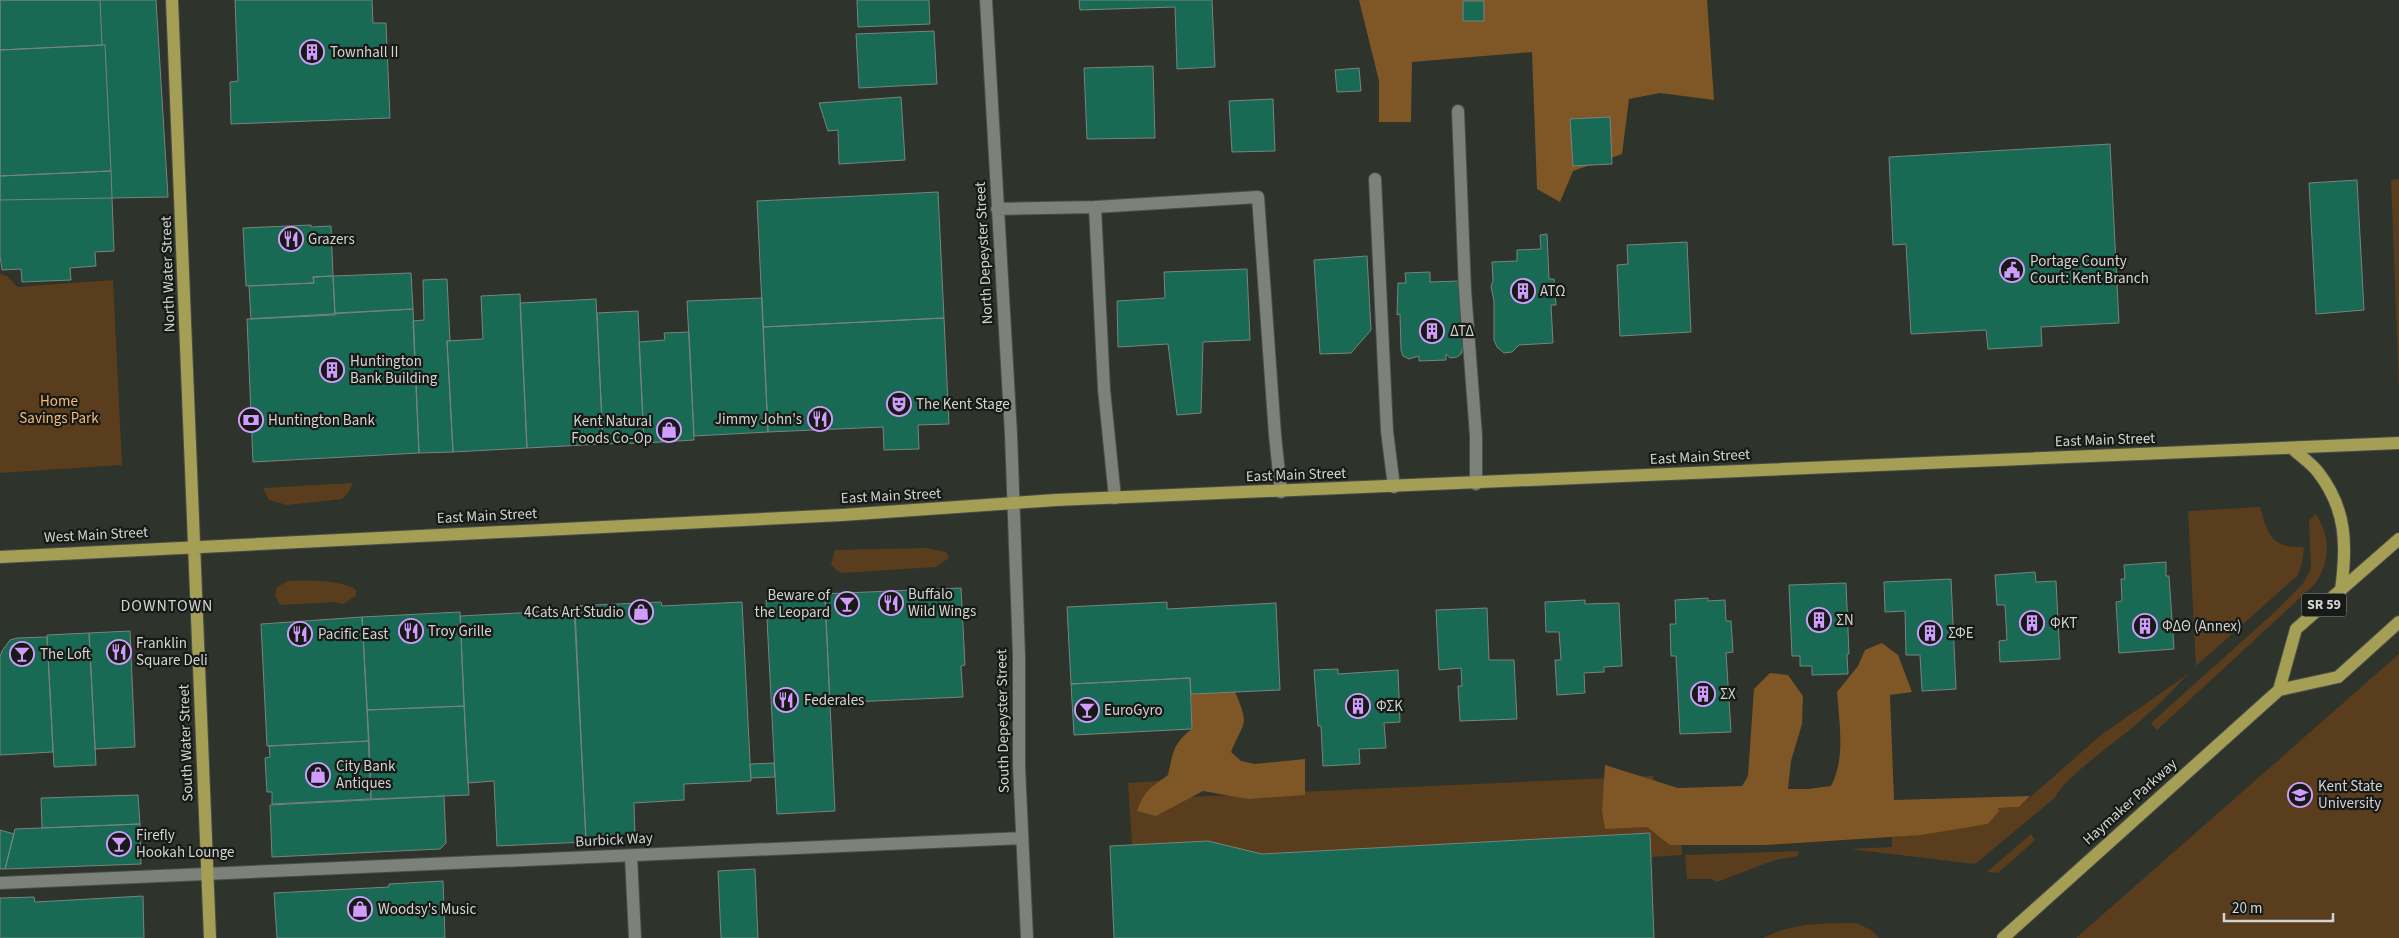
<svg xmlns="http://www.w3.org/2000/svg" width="2399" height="938" font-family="'Source Sans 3',sans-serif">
<rect width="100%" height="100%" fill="#2e332c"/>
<path fill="#593d1d" d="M2399,179V390L2391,180Z
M0,274L7,276L17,287L113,280L122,465L0,473Z
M353,483L348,493L342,499L287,505L269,500L263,488Z
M2260,507C2268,535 2271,548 2304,547L2302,563L2298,575L2196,666L2188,511Z
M2316,514C2331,537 2330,562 2315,584L2157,730L2151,723L2278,609L2304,582L2311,569L2309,520Z
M926,548L946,552L949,558L936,567L842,573L836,570L831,564L835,550Z
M288,581C304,580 343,580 356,590V596L343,604L334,602L280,605L275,596L277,587Z
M2399,654V938H2076Z
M2188,674C2171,693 2152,711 2132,728C2119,739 2059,782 2056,797L1975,864L1849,849L1892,847V837L1988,824L1998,808L2019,807L2101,735Z
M1653,776L1654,790L1678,788L1682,855L1651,857L1650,833L1262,854L1208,841L1132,845L1128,783L1186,779L1188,797Z
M2031,834L2035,840L1998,873L1987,872Z
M1798,851V856L1775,860L1717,882L1712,879H1687L1685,855Z
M1856,923L1871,930L1879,938H1763C1792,923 1824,923 1856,923Z"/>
<path fill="#7f5626" d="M1359,0H1707L1714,100L1660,93L1629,99L1622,154L1573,171L1560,202L1537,189L1532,52L1412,62L1411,122H1379V81Z
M1882,643L1898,655L1912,692L1890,695L1894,800L2030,796L2019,807L1998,808L1999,811L1988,824L1921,835L1765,845H1670L1647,827L1605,829L1602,811L1605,765L1678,788L1742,786L1748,776L1754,689L1770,673L1788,675L1803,696L1802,724L1791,761L1788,789H1808L1831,786C1846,758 1839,722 1837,692L1858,666L1865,650Z
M1235,692C1250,727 1244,720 1231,752L1241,761L1255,764L1305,759V795L1248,799L1203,791L1156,816L1137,811C1144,791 1151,787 1168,775C1173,753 1173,743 1192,729L1191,694Z"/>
<path fill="#196a54" stroke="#79837f" d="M0,0H100L102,45L0,50Z
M0,0H156L168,197L0,200Z
M235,0H372L373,23H386L390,118L231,124L230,82L238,81Z
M857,0H929L930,24L858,27Z
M1079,0H1212L1215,67L1177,69L1175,7L1080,10Z
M1463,1H1484V21H1463Z
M934,31L937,84L859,88L856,34Z
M105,45L111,171L0,176V50Z
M1153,66L1155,138L1087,139L1084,68Z
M1359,68L1361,91L1337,92L1335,70Z
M901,97L905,160L839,164L838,130L828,131L819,103Z
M1273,99L1275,151L1232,152L1229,101Z
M1610,117L1612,164L1573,166L1570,119Z
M2110,144L2119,323L2041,327L2042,346L1988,349L1986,330L1911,334L1906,244L1893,245L1889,157Z
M111,171L114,251L95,252L96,266L70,268L71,280L22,282L21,269L2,270L0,256V176Z
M2357,180L2364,310L2316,314L2309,183Z
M938,192L944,318L763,327L757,201Z
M311,225V227L331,226L333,276L313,277L314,283L246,286L243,228Z
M1547,234L1549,279H1554L1556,305H1551L1553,343L1519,345L1512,352L1504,353L1497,347L1494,340V301L1491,286L1493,281L1492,262L1517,261V250L1541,249L1540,235Z
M1687,242L1691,332L1620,336L1617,265L1628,264L1627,245Z
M1367,256L1371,330L1351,353L1320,354L1314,260Z
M1247,269L1250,340L1203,342L1201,413L1177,415L1168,344L1118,347L1117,301L1165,298L1164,272Z
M1430,272V282L1460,281L1463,347L1461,354L1457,357L1450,358L1446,354V360L1419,361V356L1409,359L1403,356L1401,350L1400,314L1397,315L1398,283H1406L1405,273Z
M411,273L413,309L335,313L333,276Z
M333,276L335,315L251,319L249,286L314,283L313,277Z
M447,279L450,341H447L453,452L419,453L413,321L424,320L423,280Z
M520,294L527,448L453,452L447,341L483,339L481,296Z
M762,298L768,432L694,436L687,301Z
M596,299L603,444L527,448L520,303Z
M413,309L419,453L253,462L247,319Z
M638,311L644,443L603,444L597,313Z
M944,318L949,424L918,425L919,449L884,450L883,427L768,432L763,327Z
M689,332L694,440L644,443L639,342L665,340L664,333Z
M2166,562V576H2169L2174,649L2119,653L2116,602L2122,601L2121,579H2125L2124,565Z
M2035,572L2036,582L2056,581L2060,659L2000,662L1999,641L2007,640L2005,605H1997L1995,575Z
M1951,579L1956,689L1922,691L1920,655H1906L1905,611L1885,612L1884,582Z
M1846,583L1849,654H1847L1848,674L1812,675V666H1800V656H1792L1789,585Z
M961,588L965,665L961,666L963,697L830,703L825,597H822L821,594Z
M825,597L835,811L777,814L766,600Z
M1708,598V601L1725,600L1726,621H1731L1733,652L1726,653L1731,732L1680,734L1676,656H1671L1670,624H1676L1675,600Z
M1585,600V604L1619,603L1622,666L1604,667V672L1584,673L1585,693L1557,695L1555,660H1561L1559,632H1546L1545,602Z
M661,602L662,606L742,602L751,781L684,784V800L634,803L635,837L586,839L574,606Z
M1167,602V609L1276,603L1280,690L1191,694L1190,678L1071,684L1067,607Z
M1487,608L1489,660H1514L1517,719L1460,721L1458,686H1462L1461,668L1439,670L1436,610Z
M575,610L586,842L497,846L494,781L468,783L460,616Z
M460,612L464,706L367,710L362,617Z
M362,617L369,741L267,746L261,624Z
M130,631L135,747L95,749L89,633Z
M89,633L96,765L54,767L47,635Z
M47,637L53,752L0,755V657L2,651L10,640L17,638Z
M1338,669V674L1398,670L1400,722L1384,723L1386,748L1359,749L1360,764L1323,766L1321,726H1318L1314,670Z
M1190,678L1192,729L1074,735L1071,684Z
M464,706L469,795L371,799L367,710Z
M369,741L371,799L272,804V792H267L265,758L270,757L269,746Z
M774,763L775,777L751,778L750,764Z
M138,795L140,824L42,828L41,798Z
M444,796L446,843L440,849L272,857L270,805Z
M140,824L141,864L5,869L15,829Z
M0,830L14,834L5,869H0Z
M1650,833L1654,938H1114L1110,846L1208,841L1262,854Z
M755,869L758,938H721L718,871Z
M443,881L445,938H277L274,893L389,887V884Z
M143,896L144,938H0V898L34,897L35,902Z"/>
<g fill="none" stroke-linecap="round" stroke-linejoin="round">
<defs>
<path id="minor" d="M986,0L1011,434L1019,656V767L1027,938
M1458,111L1465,290L1476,436V484
M1375,179L1387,431L1394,487
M1095,207L1104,389L1115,498
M997,209L1095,207L1258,197L1275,435L1281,492
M631,856L635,938
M0,883L1022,838"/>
<path id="major" d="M172,0L210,938
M2292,448C2300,456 2311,463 2318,472C2347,509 2347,546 2341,590
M0,557L842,515L1056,500L2399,443
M2279,690L2296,629L2399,539
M2003,938L2279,690L2338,677L2399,622"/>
</defs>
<use href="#minor" stroke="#4a4e49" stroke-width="14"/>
<use href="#major" stroke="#4a4e49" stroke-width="14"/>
<use href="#minor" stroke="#7c8179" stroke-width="12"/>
<use href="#major" stroke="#a59e55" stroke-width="12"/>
</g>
<defs>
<symbol id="building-ring" viewBox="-11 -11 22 22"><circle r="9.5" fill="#181a17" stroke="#d09dff" stroke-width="1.5"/><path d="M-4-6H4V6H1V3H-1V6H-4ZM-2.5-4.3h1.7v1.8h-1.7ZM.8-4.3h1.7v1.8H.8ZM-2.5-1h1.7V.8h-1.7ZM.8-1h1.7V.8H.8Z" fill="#d09dff"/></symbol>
<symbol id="restaurant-ring" viewBox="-11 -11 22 22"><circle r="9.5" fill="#181a17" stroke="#d09dff" stroke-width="1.5"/><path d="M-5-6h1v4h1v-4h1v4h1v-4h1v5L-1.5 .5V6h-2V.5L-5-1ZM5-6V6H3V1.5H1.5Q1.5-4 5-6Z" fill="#d09dff"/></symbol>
<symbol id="civic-ring" viewBox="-11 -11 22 22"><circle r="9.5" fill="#181a17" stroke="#d09dff" stroke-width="1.5"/><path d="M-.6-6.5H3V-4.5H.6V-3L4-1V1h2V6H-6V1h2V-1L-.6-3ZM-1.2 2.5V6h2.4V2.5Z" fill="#d09dff"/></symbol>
<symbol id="theatre-ring" viewBox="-11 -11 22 22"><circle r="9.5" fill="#181a17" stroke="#d09dff" stroke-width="1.5"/><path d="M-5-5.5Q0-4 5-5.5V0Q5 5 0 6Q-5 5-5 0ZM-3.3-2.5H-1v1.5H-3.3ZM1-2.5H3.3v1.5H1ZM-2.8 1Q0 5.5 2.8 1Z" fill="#d09dff"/></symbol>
<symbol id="bank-ring" viewBox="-11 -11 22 22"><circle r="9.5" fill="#181a17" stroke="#d09dff" stroke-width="1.5"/><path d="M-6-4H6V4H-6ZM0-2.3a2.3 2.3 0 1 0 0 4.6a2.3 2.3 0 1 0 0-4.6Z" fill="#d09dff"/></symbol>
<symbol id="shop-ring" viewBox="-11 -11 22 22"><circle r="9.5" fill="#181a17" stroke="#d09dff" stroke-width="1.5"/><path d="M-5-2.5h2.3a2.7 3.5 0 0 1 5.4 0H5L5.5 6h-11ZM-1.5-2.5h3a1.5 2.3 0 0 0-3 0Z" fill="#d09dff"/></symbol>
<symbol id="bar-ring" viewBox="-11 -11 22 22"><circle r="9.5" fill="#181a17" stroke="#d09dff" stroke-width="1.5"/><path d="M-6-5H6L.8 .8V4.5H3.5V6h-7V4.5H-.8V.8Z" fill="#d09dff"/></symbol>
<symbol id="university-ring" viewBox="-11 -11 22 22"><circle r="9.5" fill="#181a17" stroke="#d09dff" stroke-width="1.5"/><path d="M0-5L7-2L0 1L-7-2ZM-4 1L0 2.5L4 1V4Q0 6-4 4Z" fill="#d09dff"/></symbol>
</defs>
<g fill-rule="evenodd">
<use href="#building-ring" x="298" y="38" width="28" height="28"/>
<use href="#restaurant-ring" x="277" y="225" width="28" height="28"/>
<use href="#civic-ring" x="1998" y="256" width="28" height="28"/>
<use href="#building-ring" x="1509" y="277" width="28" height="28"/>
<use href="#building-ring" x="1418" y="317" width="28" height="28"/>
<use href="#building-ring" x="318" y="356" width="28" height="28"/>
<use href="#theatre-ring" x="885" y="390" width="28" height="28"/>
<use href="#restaurant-ring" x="806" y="405" width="28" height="28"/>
<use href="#bank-ring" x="237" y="406" width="28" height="28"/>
<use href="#shop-ring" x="655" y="416" width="28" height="28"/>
<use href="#restaurant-ring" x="877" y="589" width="28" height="28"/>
<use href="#bar-ring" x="833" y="590" width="28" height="28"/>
<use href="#shop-ring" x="627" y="598" width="28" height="28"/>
<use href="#building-ring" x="1805" y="606" width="28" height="28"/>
<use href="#building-ring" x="2018" y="609" width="28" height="28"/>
<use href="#building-ring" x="2131" y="612" width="28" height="28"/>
<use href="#restaurant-ring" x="397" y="617" width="28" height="28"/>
<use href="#building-ring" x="1916" y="619" width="28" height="28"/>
<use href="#restaurant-ring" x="286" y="620" width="28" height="28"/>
<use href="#restaurant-ring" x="105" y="638" width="28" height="28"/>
<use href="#bar-ring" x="8" y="640" width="28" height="28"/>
<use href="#building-ring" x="1689" y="680" width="28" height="28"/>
<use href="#restaurant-ring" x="772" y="686" width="28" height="28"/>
<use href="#building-ring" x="1344" y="692" width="28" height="28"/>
<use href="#bar-ring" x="1073" y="696" width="28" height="28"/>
<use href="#shop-ring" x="304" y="761" width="28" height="28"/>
<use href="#university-ring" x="2286" y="781" width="28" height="28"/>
<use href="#bar-ring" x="105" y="830" width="28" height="28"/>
<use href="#shop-ring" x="346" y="895" width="28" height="28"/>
</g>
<g text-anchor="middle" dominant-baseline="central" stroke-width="4.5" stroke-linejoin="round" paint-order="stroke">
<rect fill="#181a17" stroke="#9a9c98" stroke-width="1" x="2301.5" y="593.5" width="45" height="23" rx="4"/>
<g font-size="14" font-weight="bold" fill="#d1d4d0">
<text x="2324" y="605">SR 59</text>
</g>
<g font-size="15" fill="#d1d4d0" stroke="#181a17" text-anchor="start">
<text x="330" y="52">Townhall II</text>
<text x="308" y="239">Grazers</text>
<text x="2030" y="261">Portage County<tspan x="2030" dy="17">Court: Kent Branch</tspan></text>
<text x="1540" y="291">ΑΤΩ</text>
<text x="1450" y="331">ΔΤΔ</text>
<text x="350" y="361">Huntington<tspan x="350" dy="17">Bank Building</tspan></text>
<text x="916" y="404">The Kent Stage</text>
<text x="802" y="419" text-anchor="end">Jimmy John's</text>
<text x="268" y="420">Huntington Bank</text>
<text x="652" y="421" text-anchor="end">Kent Natural<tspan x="652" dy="17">Foods Co-Op</tspan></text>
<text x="908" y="594">Buffalo<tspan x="908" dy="17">Wild Wings</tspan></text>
<text x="830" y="595" text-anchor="end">Beware of<tspan x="830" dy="17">the Leopard</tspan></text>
<text x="624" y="612" text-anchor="end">4Cats Art Studio</text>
<text x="1836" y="620">ΣΝ</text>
<text x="2050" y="623">ΦΚΤ</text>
<text x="2162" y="626">ΦΔΘ (Annex)</text>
<text x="428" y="631">Troy Grille</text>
<text x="1948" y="633">ΣΦΕ</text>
<text x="318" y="634">Pacific East</text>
<text x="136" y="643">Franklin<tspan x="136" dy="17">Square Deli</tspan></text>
<text x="40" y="654">The Loft</text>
<text x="1720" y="694">ΣΧ</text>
<text x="804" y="700">Federales</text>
<text x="1376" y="706">ΦΣΚ</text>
<text x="1104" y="710">EuroGyro</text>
<text x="336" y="766">City Bank<tspan x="336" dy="17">Antiques</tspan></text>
<text x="2318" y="786">Kent State<tspan x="2318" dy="17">University</tspan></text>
<text x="136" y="835">Firefly<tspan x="136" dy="17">Hookah Lounge</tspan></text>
<text x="378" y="909">Woodsy's Music</text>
</g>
<g font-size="15" fill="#d1d4d0" stroke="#181a17">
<text transform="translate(984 253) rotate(-93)">North Depeyster Street</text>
<text transform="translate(168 274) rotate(-92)">North Water Street</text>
<text transform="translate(2105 440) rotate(-2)">East Main Street</text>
<text transform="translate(1700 457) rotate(-3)">East Main Street</text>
<text transform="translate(1296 475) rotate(-2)">East Main Street</text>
<text transform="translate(891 496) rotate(-3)">East Main Street</text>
<text transform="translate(487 516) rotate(-3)">East Main Street</text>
<text transform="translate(96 535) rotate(-3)">West Main Street</text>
<text transform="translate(1003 721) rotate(-91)">South Depeyster Street</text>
<text transform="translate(186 743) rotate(-92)">South Water Street</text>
<text transform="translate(2130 802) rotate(-42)">Haymaker Parkway</text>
<text transform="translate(614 840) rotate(-3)">Burbick Way</text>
</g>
<g font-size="15" fill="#f9b974" stroke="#181a17">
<text x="59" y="401">Home<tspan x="59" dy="17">Savings Park</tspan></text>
</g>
<g font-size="16" letter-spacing="1" fill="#d1d4d0" stroke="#181a17">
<text x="167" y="606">DOWNTOWN</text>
</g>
</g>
<path d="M2224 913v8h109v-8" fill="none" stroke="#d1d4d0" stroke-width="2.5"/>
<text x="2232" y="913" font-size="15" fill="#d1d4d0" stroke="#181a17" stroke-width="4" paint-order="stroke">20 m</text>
</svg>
